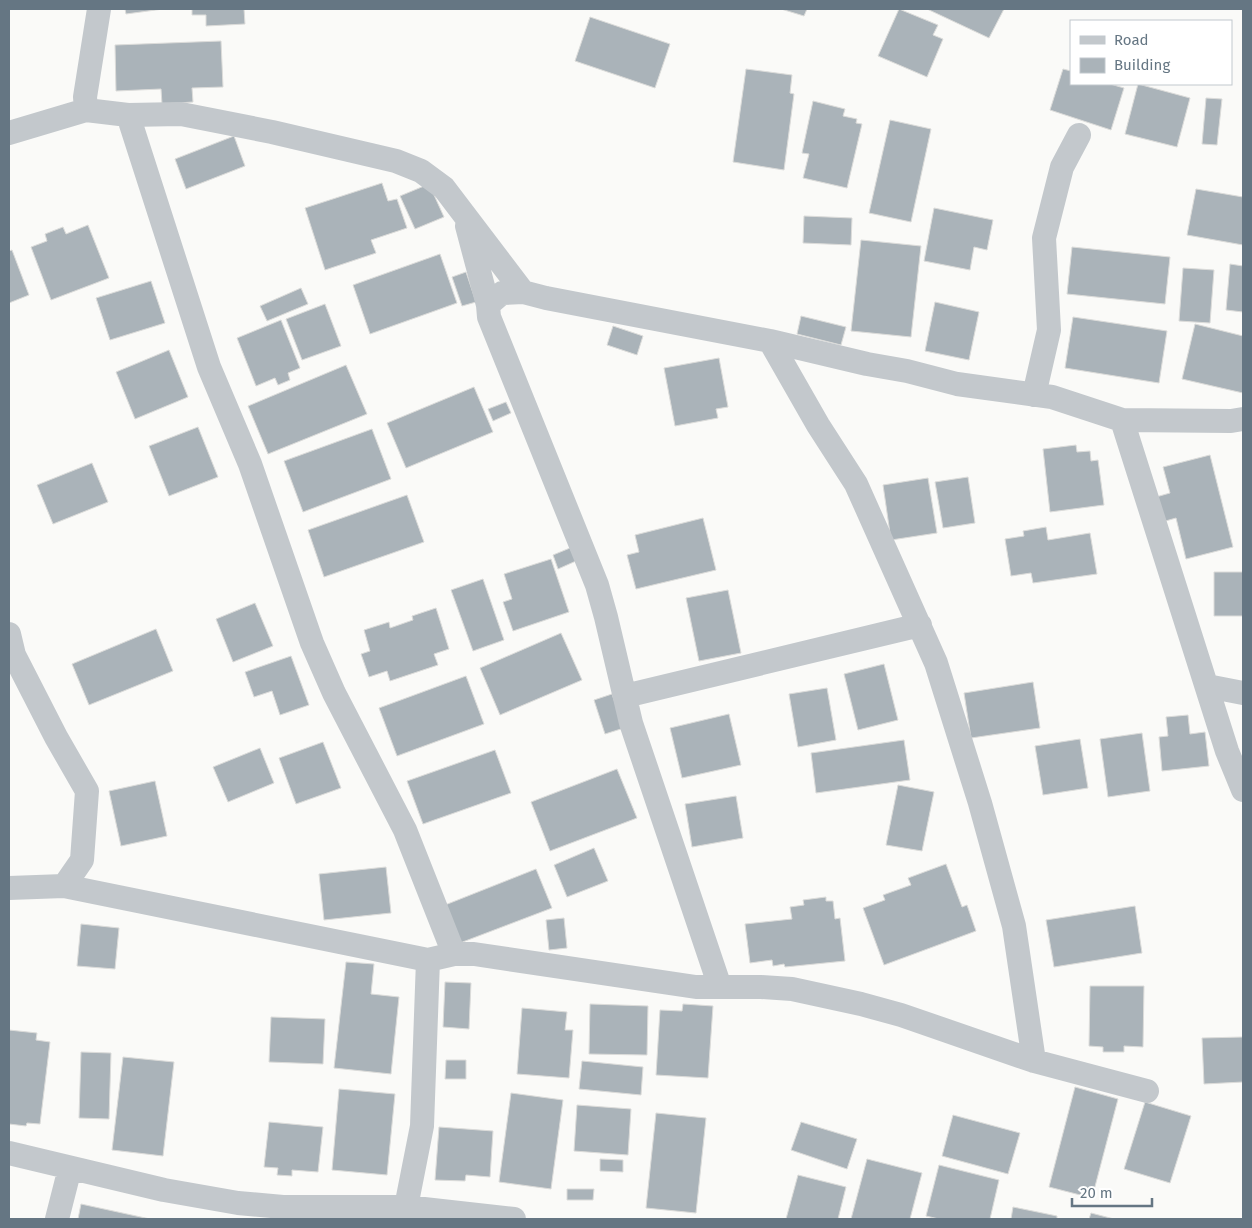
<svg xmlns="http://www.w3.org/2000/svg" width="1252" height="1228" font-family="'Fira Sans',sans-serif">
<rect width="100%" height="100%" fill="#fafaf8"/>
<path fill="#aab3b9" stroke="#dcdcda" d="M125,9H163L126,14Z
M192,9H244L245,24L206,26V15H192Z
M781,9H807L804,16Z
M899,9L938,25L933,35L943,39L927,77L878,56Z
M927,9H1004L989,38Z
M590,17L670,44L655,88L575,61Z
M221,41L223,87L192,88L193,102L162,104L161,89L116,91L115,45Z
M746,69L792,75L790,93L794,94L784,170L733,162Z
M1063,69L1071,71V84H1110L1124,88L1111,130L1050,110Z
M1138,84L1190,98L1177,147L1125,134Z
M1206,98L1222,99L1217,145L1202,144Z
M813,101L845,109L843,116L857,119L856,123L862,124L847,188L803,178L809,154L802,153Z
M890,120L931,129L911,222L869,213Z
M234,136L245,166L186,189L175,159Z
M382,183L388,201L397,199L407,228L371,240L376,253L325,270L305,208Z
M429,184L444,217L415,229L400,196Z
M1196,189L1243,197V245L1187,235Z
M934,208L993,220L987,250L974,247L970,270L924,261Z
M804,216L852,218L851,245L803,243Z
M88,225L109,278L51,300L31,247L47,241L45,234L63,227L66,234Z
M861,240L921,246L911,337L851,331Z
M1072,247L1170,257L1165,304L1067,294Z
M12,250L29,295L9,303V251Z
M440,254L457,303L370,334L353,285Z
M1230,264L1243,266V312L1226,310Z
M1183,268L1214,270L1210,323L1179,321Z
M466,272L476,302L462,306L452,277Z
M151,281L165,323L110,340L96,298Z
M301,288L308,304L267,321L260,306Z
M935,302L979,312L969,360L925,351Z
M325,304L341,346L302,360L286,319Z
M801,316L846,327L841,345L797,334Z
M1073,317L1167,331L1159,383L1065,368Z
M281,320L300,368L288,373L290,380L278,385L275,378L256,386L237,338Z
M1195,324L1243,336V393L1182,379Z
M613,326L643,336L637,355L607,345Z
M169,350L188,397L135,419L116,372Z
M719,358L728,407L716,409L718,418L675,426L664,368Z
M346,365L367,414L268,454L248,406Z
M474,387L493,432L406,468L387,423Z
M506,402L511,413L493,421L488,409Z
M198,427L218,477L169,496L149,446Z
M372,429L391,479L303,512L284,461Z
M1076,445L1077,452L1090,451L1091,461L1098,460L1104,505L1050,512L1043,449Z
M1210,455L1233,547L1186,559L1176,518L1162,522L1156,497L1170,493L1163,467Z
M92,463L108,502L53,524L37,485Z
M968,477L975,523L943,528L935,482Z
M928,478L937,533L891,540L883,485Z
M407,495L424,542L324,577L308,530Z
M703,518L716,570L636,589L627,555L639,552L635,535Z
M1046,527L1048,540L1090,533L1097,574L1033,583L1031,573L1011,576L1005,539L1024,536L1023,531Z
M570,548L576,561L558,569L553,555Z
M551,559L569,612L513,631L503,602L512,599L504,574Z
M1214,572H1243V616H1214Z
M483,579L504,640L473,651L451,590Z
M728,590L741,653L699,661L686,598Z
M255,603L273,646L233,662L216,619Z
M436,608L449,649L434,654L438,665L390,681L387,671L369,677L361,654L370,651L364,630L389,622L390,628L413,620L412,616Z
M156,629L173,671L89,705L72,664Z
M561,633L582,680L500,715L480,668Z
M291,656L309,705L280,715L272,691L254,697L245,672Z
M884,664L898,720L858,730L844,674Z
M466,676L484,724L397,756L379,708Z
M1033,682L1040,728L971,738L964,693Z
M827,688L836,740L798,747L789,694Z
M612,694L624,728L605,734L594,700Z
M729,714L741,765L682,778L670,728Z
M1188,715L1190,734L1205,732L1209,766L1162,771L1159,737L1168,736L1166,717Z
M1142,733L1150,791L1108,797L1100,739Z
M1080,739L1088,788L1043,795L1035,746Z
M904,740L910,780L816,793L811,753Z
M323,742L341,788L296,804L279,758Z
M260,748L274,783L228,802L213,767Z
M495,750L511,793L423,824L407,781Z
M617,769L637,818L550,851L531,802Z
M155,781L167,836L121,846L109,791Z
M898,785L934,792L922,851L886,845Z
M736,796L743,838L692,847L685,804Z
M594,848L608,881L567,897L554,865Z
M946,864L962,907L967,905L976,931L884,965L863,908L885,900L883,895L911,885L908,878Z
M386,867L391,913L324,920L319,874Z
M536,869L552,908L460,943L445,905Z
M826,897V901H833L835,919L840,918L845,961L785,967L784,964L773,966L772,960L750,963L745,924L792,919L790,907L804,905L803,900Z
M1135,906L1142,953L1054,967L1046,920Z
M564,918L567,948L549,950L546,920Z
M81,924L119,928L115,969L77,966Z
M346,962L374,964L371,994L399,997L391,1074L334,1068Z
M445,982L471,983L469,1029L443,1027Z
M1090,986H1144L1143,1047L1124,1046V1052H1103V1047L1089,1046Z
M590,1004L648,1006L647,1055L589,1054Z
M683,1004L713,1006L708,1078L656,1075L660,1010L682,1011Z
M522,1008L567,1012L565,1030H573L569,1078L517,1074Z
M271,1017L325,1019L323,1064L269,1062Z
M9,1030L37,1033L36,1040L50,1042L40,1124L27,1123L26,1126L9,1124Z
M1243,1037V1082L1204,1084L1202,1038Z
M81,1052L111,1053L109,1119L79,1118Z
M123,1057L174,1062L163,1156L112,1150Z
M446,1060H466V1079H445Z
M582,1061L643,1067L641,1095L579,1089Z
M1075,1087L1118,1099L1092,1198L1049,1187Z
M339,1089L395,1094L387,1175L332,1170Z
M511,1093L563,1100L551,1189L499,1182Z
M1145,1102L1191,1116L1170,1183L1124,1169Z
M577,1105L631,1109L628,1155L574,1151Z
M656,1113L706,1118L696,1213L646,1208Z
M953,1115L1020,1133L1008,1174L942,1156Z
M269,1122L323,1127L318,1172L292,1170V1176L277,1175L278,1168L264,1167Z
M801,1122L857,1139L847,1169L791,1150Z
M439,1127L493,1131L490,1177L466,1175L465,1181L435,1180Z
M600,1159L623,1160V1172L600,1171Z
M867,1159L922,1173L910,1219H851Z
M939,1165L999,1180L990,1219H939L926,1216Z
M798,1175L846,1187L838,1219H786Z
M567,1189H594L593,1200H567Z
M81,1204L150,1219H78Z
M1013,1207L1057,1216V1219H1011Z
M1091,1213L1114,1219H1089Z"/>
<g fill="none" stroke-linecap="round" stroke-linejoin="round">
<path stroke="#c3c8cc" stroke-width="24" d="M86,110L85,97L99,9
M128,115L209,367L250,464L312,643L334,693L405,830L454,954
M9,133L86,110L128,115L181,114L272,132L396,161L421,171L444,188L523,292
M467,226L488,305
M770,341L818,425L856,484L936,663L980,803L1014,926L1034,1061
M1034,395L1049,330L1044,238L1062,167L1079,135
M1122,420L1227,751L1243,790
M9,634L14,655L56,737L87,791L82,860L64,886
M1207,686L1243,693
M625,696L920,625
M9,888L64,886L428,960L454,954H474L696,987H761L792,989L861,1004L901,1015L1034,1061L1147,1091
M720,987L631,723L606,617L597,585L489,317L488,305L502,293L523,292L546,298L770,341L867,364L907,371L957,384L1052,397L1122,420L1231,421L1243,419
M9,1153L164,1190L238,1203L283,1207H406L514,1219
M406,1207L422,1126L428,960
M57,1219L70,1168"/>
</g>
<rect width="1252" height="1228" fill="none" stroke="#657683" stroke-width="20"/>
<rect x="1070" y="20" width="162" height="65" fill="#ffffff" stroke="#c1c8cd"/>
<rect x="1080" y="36" width="25" height="8" fill="#c3c8cc" stroke="#c1c8cd"/>
<text x="1114" y="45" font-size="15" fill="#657683">Road</text>
<rect x="1080" y="58" width="25" height="15" fill="#aab3b9" stroke="#c1c8cd"/>
<text x="1114" y="70" font-size="15" fill="#657683">Building</text>
<path d="M1072 1198v8h80v-8" fill="none" stroke="#657683" stroke-width="2.5"/>
<text x="1080" y="1198" font-size="15" fill="#657683" stroke="#ffffff" stroke-width="4" paint-order="stroke">20 m</text>
</svg>
